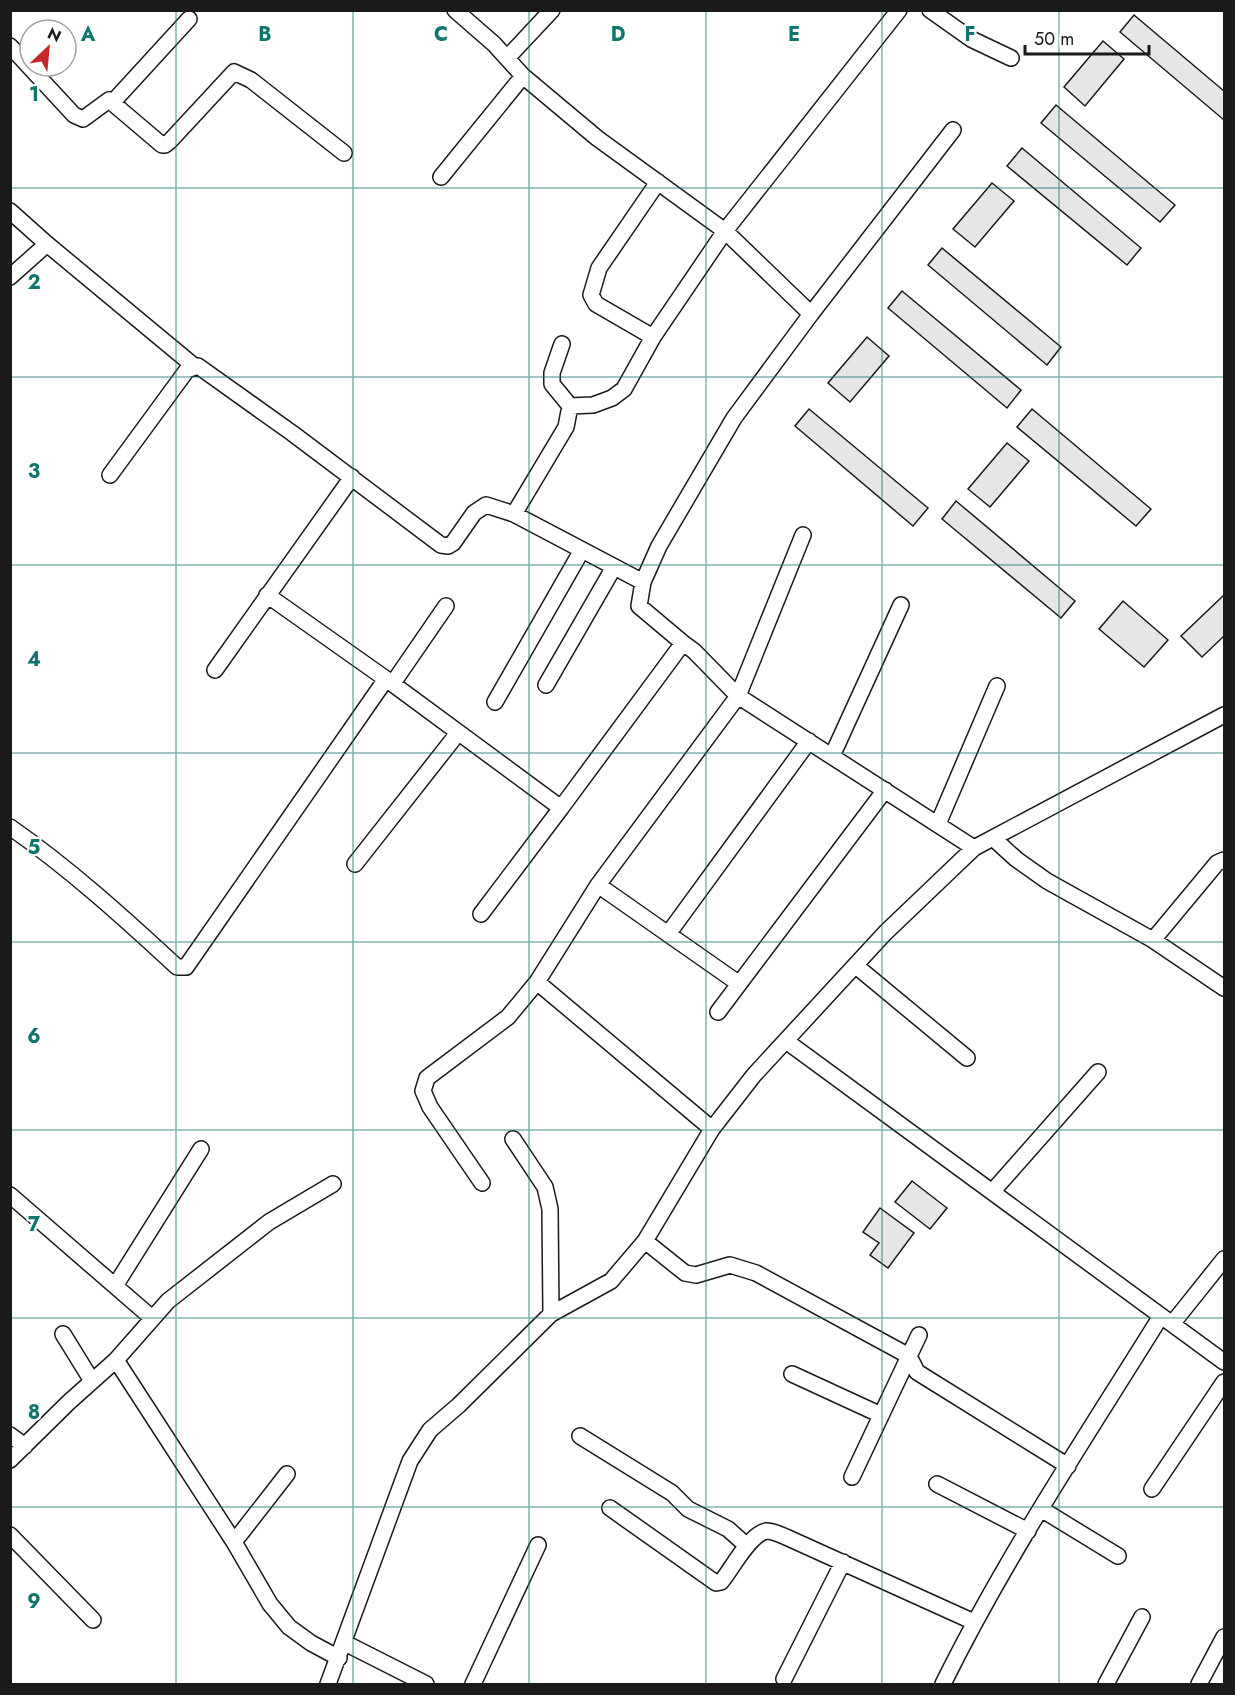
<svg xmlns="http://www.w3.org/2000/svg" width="1235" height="1695" font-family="Jost,sans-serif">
<rect width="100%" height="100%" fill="#fff"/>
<path fill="#e6e6e6" stroke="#1a1a1a" stroke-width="1.5" d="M1134,15L1224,91V120L1120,32Z
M1103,41L1124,59L1085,106L1064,87Z
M1056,105L1175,205L1160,222L1041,123Z
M1022,148L1141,248L1127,265L1007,166Z
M992,183L1014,201L975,247L953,229Z
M942,248L1061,347L1047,365L928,265Z
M902,291L1021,390L1007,408L888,308Z
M867,337L889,356L850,402L828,383Z
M809,409L928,508L913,526L795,426Z
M1032,409L1151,509L1136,526L1017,427Z
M1007,443L1029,461L990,507L968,489Z
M956,501L1075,601L1061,618L942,519Z
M1224,595V636L1202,657L1181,636Z
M1123,601L1168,640L1144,667L1099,629Z
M912,1181L947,1208L930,1229L895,1202Z
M880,1208L914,1233L888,1268L870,1255L879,1243L863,1232Z"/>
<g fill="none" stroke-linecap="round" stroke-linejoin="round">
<defs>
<path id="street" d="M455,10L494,44L523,76L597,138L725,231L811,314L734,418L659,546L643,582L639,606L683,643
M930,10L971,39L1011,58
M10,46L74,115L83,119L109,100L162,145H165L170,141L234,72L251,80L344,153
M507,58L552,10
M112,103L189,19
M441,177L523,76
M10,211L47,244L194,366
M10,277L47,244
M811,314L953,130
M653,337L596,304L591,295L599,268L658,182
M570,406L593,405L612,398L624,389L653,337L725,231L899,10
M110,475L187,370L198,366L292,433L441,545L448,546L453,543L474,513L486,505L514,514L643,582
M514,514L566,427L570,406L552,384V373L562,344
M267,595L386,679
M215,670L352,477
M393,683L446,606
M546,685L614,567
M495,702L582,550
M832,756L901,605
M938,824L997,686
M10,827C70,869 123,917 177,967H186L386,679L561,808L683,643L694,651L738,696L974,848L1224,715
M993,838L1016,859L1047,881L1153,940L1224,988
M355,864L458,733
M598,885L738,983
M481,914L561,808
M668,934L809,741
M1153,940L1217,863L1224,860
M856,966L967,1058
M718,1012L885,790
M786,1041L1224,1362
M712,1129L537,982L598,885L738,696L803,535
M513,1139L545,1187L550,1209L551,1314
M482,1183L430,1107L423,1091L427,1078L508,1017L537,982
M333,1184L269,1222L168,1301L116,1360L234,1542L270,1604L289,1627L311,1643L339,1658
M992,1192L1098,1072
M10,1195L152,1318
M645,1241L685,1273L696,1275L730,1265L756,1273L909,1356L917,1372L1068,1466
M115,1286L201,1149
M1172,1324L1224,1259
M63,1334L92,1381
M792,1374L881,1415
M10,1435L25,1446
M580,1436L672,1493L688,1509L728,1529L747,1546
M10,1460L69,1402L116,1360
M852,1477L919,1335
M937,1484L1028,1531
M1152,1489L1224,1382
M610,1508L716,1583L721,1582C732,1569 750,1533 767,1531C773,1531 781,1535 786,1537L974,1622
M1041,1509L1118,1556
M10,1535L93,1620
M234,1542L287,1474
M345,1643L426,1684
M784,1679L843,1562
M328,1684L410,1461L430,1430L459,1405L551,1314L611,1281L645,1241L712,1129L754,1075L885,933L974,848
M473,1684L538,1545
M943,1684C1006,1556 1086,1437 1161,1316
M1106,1684L1142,1617
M1199,1684L1224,1637"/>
</defs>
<use href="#street" stroke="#1a1a1a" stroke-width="18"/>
<use href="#street" stroke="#fff" stroke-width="15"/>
</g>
<path fill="none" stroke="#0f766e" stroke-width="1.5" stroke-opacity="0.55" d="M176,10V1684M353,10V1684M529,10V1684M706,10V1684M882,10V1684M1059,10V1684M10,188H1224M10,377H1224M10,565H1224M10,753H1224M10,942H1224M10,1130H1224M10,1318H1224M10,1507H1224"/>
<g font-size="20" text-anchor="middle" font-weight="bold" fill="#0f766e" stroke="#fff" stroke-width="4.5" stroke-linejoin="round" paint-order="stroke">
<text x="88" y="41">A</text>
<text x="265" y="41">B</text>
<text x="441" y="41">C</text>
<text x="618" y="41">D</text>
<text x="794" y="41">E</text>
<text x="970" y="41">F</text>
<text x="34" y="101">1</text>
<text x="34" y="289">2</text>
<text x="34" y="478">3</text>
<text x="34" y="666">4</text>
<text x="34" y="854">5</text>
<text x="34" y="1043">6</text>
<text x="34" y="1231">7</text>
<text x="34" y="1419">8</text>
<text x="34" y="1608">9</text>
</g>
<rect width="1235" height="1695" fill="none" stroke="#1a1a1a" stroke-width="24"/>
<g transform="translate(48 48) rotate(26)"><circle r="28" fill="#ffffff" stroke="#a3a3a3" stroke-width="1.5"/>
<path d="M0-4.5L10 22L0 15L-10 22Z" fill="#c62828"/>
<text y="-9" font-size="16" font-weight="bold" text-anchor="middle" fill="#1a1a1a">N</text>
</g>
<path d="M1025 45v9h124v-9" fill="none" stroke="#1a1a1a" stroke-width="3"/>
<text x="1034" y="45" font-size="18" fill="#1a1a1a" stroke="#ffffff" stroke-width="4.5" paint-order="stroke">50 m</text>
</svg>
